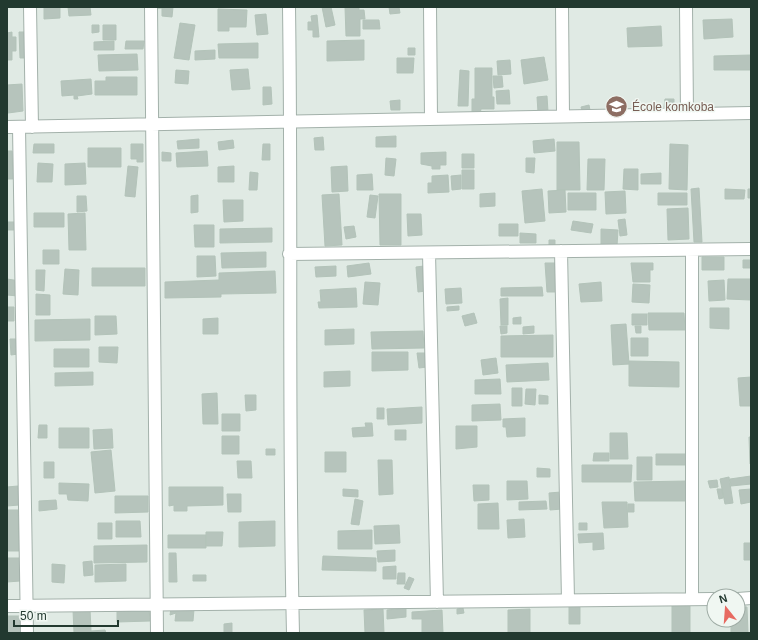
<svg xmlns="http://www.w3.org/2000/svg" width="758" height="640" font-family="Helvetica,sans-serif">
<rect width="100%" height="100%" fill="#e0eae4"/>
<path fill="#b6c4bc" stroke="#b3c3b9" d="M44,7H60V18L44,19Z
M68,7H90L91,15L69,16Z
M173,7L172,17L162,16V8H157Z
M322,7H331L335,25L326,27Z
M345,7H359V10H364L365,19H360V36H346Z
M389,7H399L400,13L390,14Z
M218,9L247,10L246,27H229V31H218Z
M266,14L268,34L257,35L255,15Z
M317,15L319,37H313V30H308V22H312L311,16Z
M732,19L733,37L704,39L703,20Z
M363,20H379L380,29H363Z
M180,23L195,25L189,60L174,58Z
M92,25H99V32L92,33Z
M103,25H116V40H103Z
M661,26L662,46L628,47L627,28Z
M12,32V37H16V51H12V60H7V33Z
M19,32H24L26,58H20Z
M364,40V60L327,61V41Z
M114,41V50H94V42Z
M126,41H144L143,49H125Z
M258,43V58H219L218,44Z
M408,48H415V55H408Z
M215,50V59L195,60V51Z
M137,54L138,70L99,71L98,55Z
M751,55V70H714V56Z
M544,57L548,80L524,84L521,60Z
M397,58H414L413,73H397Z
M510,60L511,74L498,75L497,61Z
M475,68H492V97H494V109H481L480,114H472V99H475Z
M248,69L250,89L232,90L230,70Z
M176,70L189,71L188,84L175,83Z
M460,70L469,71L468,106H458Z
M493,76H502L503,87L494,88Z
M106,77H137V95H95V81H106Z
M91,79L92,94L77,96L78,99H74V95L62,96L61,81Z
M22,84L23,111L8,113L7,85Z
M263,87H271L272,104L263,105Z
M509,90L510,104H497L496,91Z
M547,96L548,112H538L537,97Z
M665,99H674V107H664Z
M400,100V110H391L390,101Z
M612,102L619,103L618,110H612Z
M589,105L590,110L582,111L581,107Z
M396,136V147H376V137Z
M323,137L324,150H315L314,138Z
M199,139V148L178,149L177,141Z
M554,139L555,151L534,153L533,141Z
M233,140L234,148L219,150L218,142Z
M557,142H579L580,190H557Z
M34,144H54V153H33Z
M131,144H143V162H137V159H131Z
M263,144H270V160H262Z
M670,144L688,145L687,190L669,189Z
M88,148H121V167H88Z
M7,151H12L13,179H7Z
M207,151L208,166L177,167L176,153Z
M162,152L171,153V161H162Z
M446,152V165H440V169H432V166L421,164V153Z
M462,154H474V168H462Z
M386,158L396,159L394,176L385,175Z
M526,158H535L534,173L526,172Z
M588,159H605L604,190H587Z
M38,163L53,164L52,182H37Z
M85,163L86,184L65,185V164Z
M128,166L138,167L135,197L125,196Z
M234,166V182H218V167Z
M347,166L348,191L332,192L331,167Z
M624,169H638V190L623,189Z
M462,170H474V189H462Z
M250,172L258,173L257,190H249Z
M661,173V184H641V174Z
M372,174L373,190H357V175Z
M448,175L449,192L428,193V183H432V176Z
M461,175V189L452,190L451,176Z
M699,188L702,242H694L691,189Z
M542,189L545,221L525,223L522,191Z
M725,189L745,190L744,199H725Z
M748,189H751V198H748Z
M565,190L566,212L549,213L548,191Z
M625,191L626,213L606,214L605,192Z
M495,193V206L480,207V194Z
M568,193H596V210H568Z
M658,193H687V205H658Z
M339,194L342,245L325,246L322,195Z
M379,194H401V245H380Z
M198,195V212L191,213V196Z
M370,195L378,196L375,218L367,217Z
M77,196H86L87,211L77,212Z
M223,200H243V221L224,222Z
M688,208L689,239L668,240L667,209Z
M34,213H64V227H34Z
M85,213L86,250H69L68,214Z
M407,214H421L422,235L408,236Z
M625,219L627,235L620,236L618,220Z
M573,221L593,224L591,233L571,230Z
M7,222H15V230H7Z
M499,224H518V236H499Z
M194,225H214V247H195Z
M354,226L356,237L346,239L344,227Z
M272,228V242L220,243V229Z
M601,229L618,230L617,246H601Z
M520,233L536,234V243H520Z
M549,240H555V245H549Z
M43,250H59V264H43Z
M266,252V267L222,268L221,253Z
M197,256H215L216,276L197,277Z
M702,257H724V270H702Z
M743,260H751V268H743Z
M369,263L371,274L348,277L347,266Z
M545,263H555L557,292H547Z
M631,263H653V270H650V282H633Z
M336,266V276L316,277L315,267Z
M424,266L426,291L418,292L416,267Z
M92,268H145V286H92Z
M65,269L79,270L78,295L63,294Z
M36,270H45L44,291L36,290Z
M275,271L276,293L221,294V297L165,298V282L219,280V273Z
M7,279L20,281L18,296L7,295Z
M728,279H751V300L727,299Z
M724,280L725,300L709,301L708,281Z
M365,282L380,283L378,305L363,304Z
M601,282L602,301L581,302L579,284Z
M633,284L650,285L649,303L632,302Z
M542,287L543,296H501V288Z
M356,288L357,307L319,308L318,302H321L320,290Z
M461,288L462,303L446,304L445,289Z
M36,294L50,295V315H36Z
M508,298V325H501L500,299Z
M459,306V310L447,311V307Z
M7,307H14V321H7Z
M710,308H729V329L710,328Z
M474,313L477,323L465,326L462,316Z
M648,313H684L685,330H649Z
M632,314H647V325H632Z
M95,316H116L117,334L95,335Z
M521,317V324H513V318Z
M218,318V334H203V319Z
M90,319V340L35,341V320Z
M626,324L629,364L613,365L611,325Z
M500,326H507V333L501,334Z
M534,326V333L523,334V327Z
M635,326H641V333H636Z
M354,329V344L325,345V330Z
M423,331L424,348L372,349L371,332Z
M553,335V357H501V336Z
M631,338H648V356H631Z
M10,339H16L18,354L11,355Z
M99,347H118L117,363L99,362Z
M54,349H89V367H54Z
M372,352H408V370L372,371Z
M417,353H425L427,367L419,368Z
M496,358L498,373L483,375L481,360Z
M629,361L679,362V387L629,386Z
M548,363L549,380L507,382L506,365Z
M350,371V386L324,387V372Z
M93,372V385L55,386V373Z
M751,377V406H740L738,378Z
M500,379L501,394H475V380Z
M512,388H522V406H512Z
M526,389H536L535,405L525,404Z
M217,393L218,424H203L202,394Z
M245,395H256V410L246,411Z
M539,395L548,396V404H539Z
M500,404L501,420L472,421V405Z
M422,407V423L388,425L387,409Z
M377,408H384V419H377Z
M222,414H240V431H222Z
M525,418V436L507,437L506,427H503V419Z
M365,423H372L373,436L353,437L352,428L366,427Z
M39,425H47V438H38Z
M456,426H477V447L456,449Z
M59,428H89V448H59Z
M112,429L113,448L94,449L93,430Z
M395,430H406V440H395Z
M610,433H627L628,459H610Z
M222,436H239V454H222Z
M749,437H751V464H750Z
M266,449H275V455H266Z
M111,450L115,491L95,493L91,452Z
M325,452H346V472H325Z
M594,453H609V461H593Z
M656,454H688L687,465H656Z
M637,457H652V480H637Z
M378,460H392L393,494L379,495Z
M237,461H251L252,478H238Z
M44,462H54V478H44Z
M582,465H632L631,482H582Z
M537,468L550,469V477H537Z
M751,476V484L731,486L730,479Z
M729,477L733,503L725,504L720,479Z
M717,480L718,487L710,488L708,481Z
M507,481H527L528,499L507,500Z
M687,481V501H635L634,482Z
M59,483L89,484L88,501L68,500L67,494H59Z
M473,485H489V500L474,501Z
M18,486L19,505L7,506V487Z
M169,487H223V505L187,506V511H174V505L169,506Z
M343,489L358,490V497L343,496Z
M717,489H722L723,498L719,499Z
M751,489V502L741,504L739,490Z
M561,492L562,509L550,510L549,493Z
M227,494H241V512H228Z
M115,496H148V512L115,513Z
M355,499L363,501L359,525L351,524Z
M56,500L57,509L39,511V501Z
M546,501L547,509L519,510V502Z
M602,502H627L628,527L604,528Z
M498,503L499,529H478V504Z
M628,504H634V512H628Z
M7,510H18L19,551H7Z
M524,519L525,537L508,538L507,520Z
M116,521H140L141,537H116Z
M275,521V546L239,547V522Z
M98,523H112V539H98Z
M579,523H587V530H579Z
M399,525L400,543L375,544L374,526Z
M372,530V549H338V531Z
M206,532H223L222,546H206Z
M603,533L604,549L593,550V542L579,543L578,534Z
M168,535H206V548H168Z
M744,543H751V560H744Z
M147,545V562L94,563V546Z
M395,550V561L378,562L377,551Z
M169,553H176L177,582H169Z
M323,556L376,558V571L322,570Z
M7,558H20V581L7,582Z
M92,561L93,575L84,576L83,562Z
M52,564L65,565L64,583L52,582Z
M126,564V581L95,582V565Z
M396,566V579H383V567Z
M398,573H405V584H397Z
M193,575H206V581H193Z
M409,577L414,579L409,590L404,588Z
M569,606H580V624H569Z
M672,606H690V633H672Z
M738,607H747L748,633H731V620H738Z
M149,608L150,621L117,622V611Z
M171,608L194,609L193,621H175L176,613L170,615Z
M406,608V617L387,619V610Z
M463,608L464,613L457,614V609Z
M90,609L91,631L105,630L106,633H74L73,610Z
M383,609L384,633H365L364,610Z
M530,609V633H508V610Z
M442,610L443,633H422V619H412V612Z
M7,616H20L21,633H7Z
M232,623V633H224V624Z"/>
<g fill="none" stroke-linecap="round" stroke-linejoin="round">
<defs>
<path id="minor" d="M30,7L32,127
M151,7L157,633
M289,7C292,216 288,424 293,633
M430,7L431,119
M562,7L563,116
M686,7L687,114
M7,127L751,113
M19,127L27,633
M561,251L568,600
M429,253L437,602
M289,254L751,249
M692,599V250
M738,599L751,598
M7,606L714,599"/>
</defs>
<use href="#minor" stroke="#a3b1aa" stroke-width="14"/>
<use href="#minor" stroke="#fff" stroke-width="12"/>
</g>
<defs>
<symbol id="school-disc" viewBox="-11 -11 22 22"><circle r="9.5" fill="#8d6e63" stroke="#f0f7f2"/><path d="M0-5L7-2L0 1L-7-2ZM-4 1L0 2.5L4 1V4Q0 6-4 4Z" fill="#fff"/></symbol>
</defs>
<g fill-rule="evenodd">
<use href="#school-disc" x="604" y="94" width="25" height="25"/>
</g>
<g text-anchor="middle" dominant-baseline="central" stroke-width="3" stroke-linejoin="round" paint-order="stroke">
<g font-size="12" fill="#785e54" stroke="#f0f7f2" text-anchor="start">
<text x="632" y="107">École komkoba</text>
</g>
</g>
<rect width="758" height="640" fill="none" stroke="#22392f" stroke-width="16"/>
<g transform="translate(726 608) rotate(343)"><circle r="19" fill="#f0f7f2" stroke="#9eaba4"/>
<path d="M0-3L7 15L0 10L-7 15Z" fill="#e76a61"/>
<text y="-6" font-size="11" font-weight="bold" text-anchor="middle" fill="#22392f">N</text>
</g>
<path d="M14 620v6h104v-6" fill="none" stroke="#22392f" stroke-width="2"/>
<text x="20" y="620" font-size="12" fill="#22392f" stroke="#f0f7f2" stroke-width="3" paint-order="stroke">50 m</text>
</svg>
